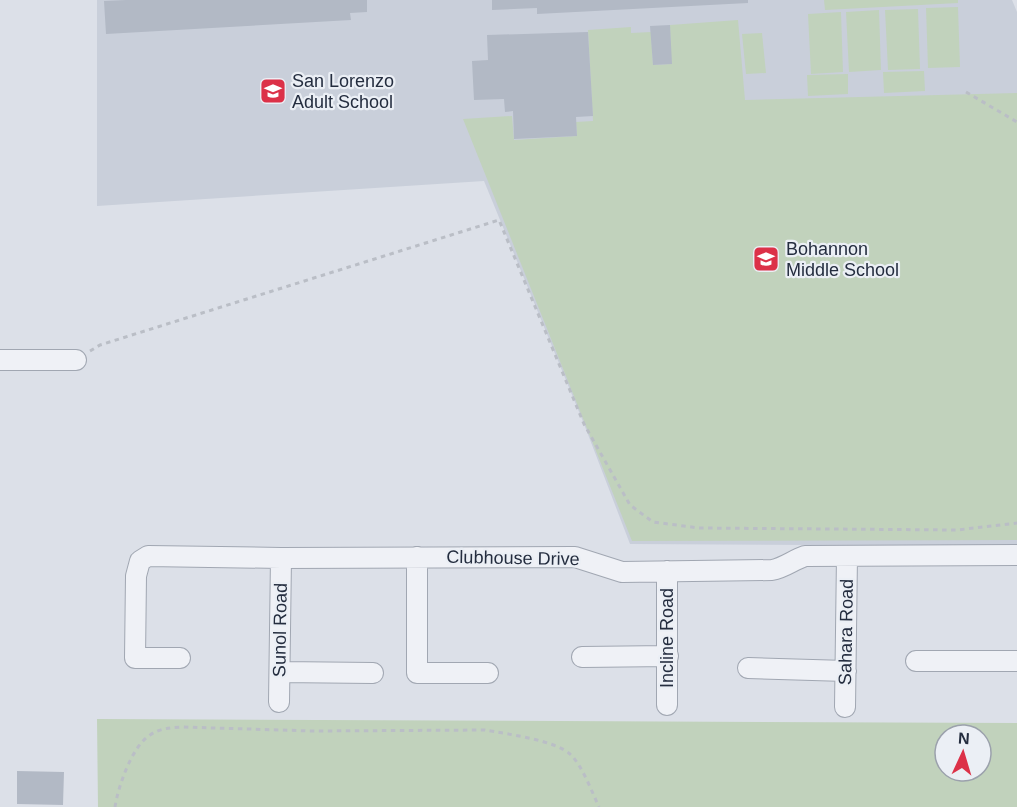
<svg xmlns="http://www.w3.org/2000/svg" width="1017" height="807" font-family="Arial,sans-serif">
<rect width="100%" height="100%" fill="#dce0e8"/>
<path fill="#c9cfda" d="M97,0H1012L1017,12V546L630,544L584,424L484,181L97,206Z"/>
<path fill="#c1d2bc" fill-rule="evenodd" d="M824,0H958V3L825,10Z
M958,7L960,67L928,68L926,8Z
M918,9L920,69L888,70L885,10Z
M879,10L881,70L849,72L846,12Z
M841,12L843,72L811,74L808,14Z
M738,20L745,100L1017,93V540L632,541L463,119L512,116L514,140L577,136L576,122L593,121L588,30L631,27V33L651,32L653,65L671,64L670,25Z
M762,33L766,73L746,74L742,34Z
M924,71L925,91L884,93L883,72Z
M848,74V94L808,96L807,75Z
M97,719L1017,723V807H98ZM945,735H981V771H945Z"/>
<path fill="#b2b9c5" d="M126,0H367V12L350,13L351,20L106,34L104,1Z
M492,0H748V3L537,14V8L492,10Z
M670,25L672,64L653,65L650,26Z
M588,32L593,116L576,117L577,136L514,139L513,111L505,112L504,99L474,100L472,61L488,60L487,35Z
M17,771L64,772L63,805L17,804Z"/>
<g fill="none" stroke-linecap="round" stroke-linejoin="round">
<defs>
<path id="minor" d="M0,360H76
M417,557V673H488
M667,571V705
M582,657L668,656
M180,658H135L136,576L140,561L148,556L281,558L575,557L622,572L772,570C784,568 793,560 805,556L1017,555
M916,661H1017
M748,668L846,671
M280,672L373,673
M279,702L281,558
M845,707L847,556"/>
</defs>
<use href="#minor" stroke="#a1a7b2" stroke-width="22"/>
<path stroke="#babec6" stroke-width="3" stroke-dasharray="4.5 4.5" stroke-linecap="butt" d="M966,92L1017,122
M90,351L100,345L499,220L584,424L630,505L653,522L699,528L957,530L1017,523
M115,807C118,787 132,746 150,735C160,728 170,728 182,727L313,731L485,730C507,734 554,740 570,754C582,765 592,792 599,807"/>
<use href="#minor" stroke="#eff1f6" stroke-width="20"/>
</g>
<defs>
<symbol id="university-square" viewBox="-11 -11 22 22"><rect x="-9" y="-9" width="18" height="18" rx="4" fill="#dc3148" stroke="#ebeff5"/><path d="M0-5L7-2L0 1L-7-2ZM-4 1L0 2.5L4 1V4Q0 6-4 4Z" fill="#fff"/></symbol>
<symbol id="school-square" viewBox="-11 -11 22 22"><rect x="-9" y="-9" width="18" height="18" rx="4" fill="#dc3148" stroke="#ebeff5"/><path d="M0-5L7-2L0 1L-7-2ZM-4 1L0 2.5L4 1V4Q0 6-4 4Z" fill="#fff"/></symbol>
</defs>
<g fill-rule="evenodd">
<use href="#university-square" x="258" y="76" width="30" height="30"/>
<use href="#school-square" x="751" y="244" width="30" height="30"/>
</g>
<g text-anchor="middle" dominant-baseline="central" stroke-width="4.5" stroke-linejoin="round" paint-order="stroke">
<g font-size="18" fill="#242d3f" stroke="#ebeff5" text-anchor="start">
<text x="292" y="81">San Lorenzo<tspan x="292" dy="21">Adult School</tspan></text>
<text x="786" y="249">Bohannon<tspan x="786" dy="21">Middle School</tspan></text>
</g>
<g font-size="18" fill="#242d3f" stroke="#ebeff5">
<text transform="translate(513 558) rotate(1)">Clubhouse Drive</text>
<text transform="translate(280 630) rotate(-89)">Sunol Road</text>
<text transform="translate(846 632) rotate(-89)">Sahara Road</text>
<text transform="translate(667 638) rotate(-90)">Incline Road</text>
</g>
</g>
<g transform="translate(963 753) rotate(4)"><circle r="28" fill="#ebeff5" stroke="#9ba1ac" stroke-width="1.5"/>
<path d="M0-4.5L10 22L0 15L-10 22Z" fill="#dc3148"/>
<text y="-9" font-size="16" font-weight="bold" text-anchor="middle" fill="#242d3f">N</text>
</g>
</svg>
